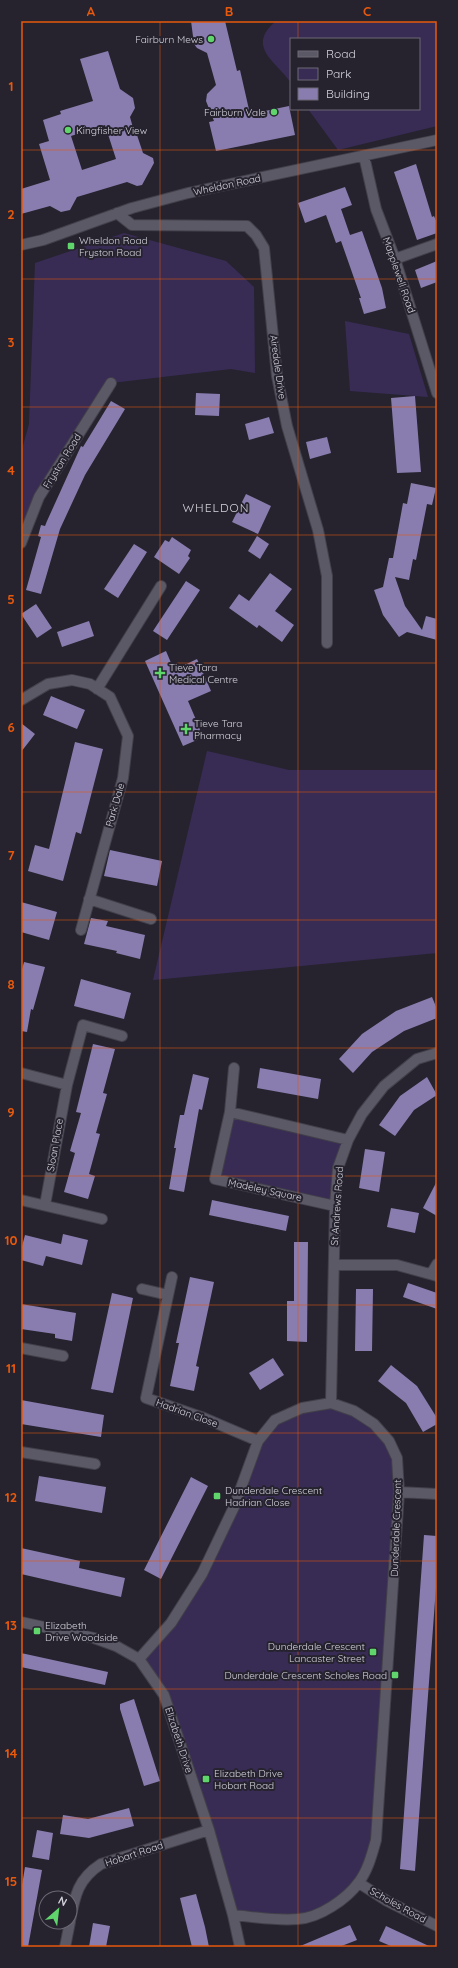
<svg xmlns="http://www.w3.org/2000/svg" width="458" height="1968" font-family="Quicksand,sans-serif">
<rect width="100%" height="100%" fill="#26232f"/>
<path fill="#382c55" d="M276,21H437V126L338,150L308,109H419V39H291V83C277,62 245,47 276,21Z
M124,233L226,261L254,287L255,373L231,369L111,383L39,497L21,543V453L29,424L35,263Z
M345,321L409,334L428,397L350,391Z
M207,751L289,770H437V953L153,980Z
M230,1112L348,1140L335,1206L215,1179Z
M331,1403L354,1411L389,1441L399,1492L369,1864L343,1898L299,1920L233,1915L164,1695L139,1659L202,1574L258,1441L275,1420Z"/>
<path fill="#897daf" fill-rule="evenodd" d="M191,21H225L237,71L240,70L250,114L289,106L295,135L216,151L209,122L214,121L206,101L207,94L216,85L207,53L197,48L194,44Z
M108,51L120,89L133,98L135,108L130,117L135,135H137L143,153L153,158L154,163L142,185L137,186L127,182L77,197L70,210L61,212L50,206L21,214V189L50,180L39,144L49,141L43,120L61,114L60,111L93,101L80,59ZM105,125L116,159L82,170L71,136Z
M416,164L432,217L434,216L437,223V233L417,240L394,172Z
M345,187L352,205L341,209L350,235L362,231L382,288L386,308L364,314L359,298H361L341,241L336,243L326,215L305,223L298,203Z
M437,261V282L421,288L415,270Z
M196,393L220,394L219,416L195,415Z
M415,396L421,472L397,473L391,398Z
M111,401L125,409L85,475L60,529L41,594L26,590L41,537L38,536L41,525L45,526L47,521L81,446L83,447Z
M269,417L274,433L249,440L245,424Z
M327,437L331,453L310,459L306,442Z
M411,483L436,488L432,505L427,504L416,560L413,559L409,580L395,577L405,606L422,630L426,616L437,619V640L407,632L399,637L383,615L374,590L383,587L389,558H393L403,503L407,504Z
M246,494L271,506L258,534L232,522Z
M257,536L269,544L260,559L248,551Z
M172,537L191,550L188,556L190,558L179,574L154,557L165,540L169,542Z
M134,544L147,552L118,598L104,589Z
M270,573L292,589L275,611L294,625L282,642L259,625L257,628L229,608L239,594L249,601Z
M186,581L200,590L167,640L153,631Z
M36,604L52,628L37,638L21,614Z
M89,621L94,636L62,647L57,632Z
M166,651L174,670L197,659L211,691L188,701L200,729L197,740L183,746L145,661Z
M51,696L85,710L77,729L43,715Z
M21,723L35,734L21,752Z
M75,742L103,749L81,834L76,832L63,881L28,871L35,845L49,849Z
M110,850L162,861L157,886L104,876Z
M21,902L57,912L49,940L21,932Z
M91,918L108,921L106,926L145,935L140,959L116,953L117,951L84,944Z
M24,962L45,967L33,1010L31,1009L27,1032L21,1031V973Z
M81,979L131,993L124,1019L74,1006Z
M432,997L437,1009V1018L404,1031L372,1052L353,1073L339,1059L362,1034L396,1011Z
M93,1044L115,1049L103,1093L107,1094L96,1133L100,1134L89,1174L95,1176L88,1199L64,1192L75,1153L70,1151L81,1113L76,1112Z
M260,1068L321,1079L318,1099L257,1088Z
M193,1074L209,1078L202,1110L199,1109L184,1192L169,1189L176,1148H174L180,1115H184Z
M427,1077L437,1095L414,1110L395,1136L379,1125L400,1096Z
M365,1149L385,1152L379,1192L359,1188Z
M437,1181V1216L423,1208Z
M212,1200L289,1216L286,1231L209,1215Z
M391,1208L419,1213L415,1233L387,1227Z
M63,1234L88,1240L82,1265L46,1256L43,1266L21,1260V1250L25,1235L61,1244Z
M294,1242H308L307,1342L287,1341V1301H294Z
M190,1277L214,1282L196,1366L199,1367L194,1391L170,1386L179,1343H176Z
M408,1283L437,1293V1309L403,1297Z
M356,1289H373L372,1351H355Z
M112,1293L133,1298L113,1393L91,1389Z
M21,1304L76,1313L72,1341L55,1338V1334L21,1329Z
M273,1358L284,1375L260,1390L249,1373Z
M391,1365L417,1386L437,1418V1424L423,1432L406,1403L378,1381Z
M21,1400L104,1415L101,1437L21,1424Z
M39,1476L106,1487L102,1513L35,1501Z
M191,1477L208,1486L161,1579L144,1570Z
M424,1535L437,1536V1574L415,1871L400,1869Z
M21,1548L80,1561L79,1568L125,1578L121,1597L21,1574Z
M21,1653L108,1672L105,1685L21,1667Z
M134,1699L160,1781L144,1786L120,1709V1704Z
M129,1808L134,1826L89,1838L60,1834L63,1815L88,1819Z
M37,1830L53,1833L49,1860L32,1857Z
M25,1867L42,1870L28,1947H21V1891Z
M196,1894L205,1927L209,1947H192L180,1898Z
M93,1923L110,1926L106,1947H89Z
M350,1925L357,1940L339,1947H298Z
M386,1926L431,1947H393L379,1941Z"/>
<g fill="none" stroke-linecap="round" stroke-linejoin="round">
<defs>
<path id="street" d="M364,156L376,209L395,259L437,393
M117,213L132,225L247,226L256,235L264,248L277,376L287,426L318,530L327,576V643
M21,245L43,240L132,208L188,193L437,140
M395,259L437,244
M21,543L39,497L111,383
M97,689L161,586
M21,700L48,684L72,680L90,684L110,697L128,736L123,778L81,930
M89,899L151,919
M21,1073L67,1085
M230,1112L234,1068
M21,1200L102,1219
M45,1205L67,1085L83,1025L122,1036
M335,1206L215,1179L230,1112L348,1140
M334,1265H397L437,1276
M431,1274L437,1264
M172,1277L146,1398L204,1418L258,1441
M142,1289L168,1295
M21,1348L63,1356
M331,1403L335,1206L338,1168L348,1140L362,1114L384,1086L417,1059L437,1053
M21,1452L95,1464
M399,1492L437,1494
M21,1622L94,1638L116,1646L139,1659L164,1695L209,1830L233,1915L240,1947
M139,1659L171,1623L202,1574L234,1507L258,1441L275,1420L302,1408L331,1403L354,1411L374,1424L389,1441L397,1458L399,1492L376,1840C372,1854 368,1870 359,1882C347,1899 319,1918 298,1919C277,1921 254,1917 233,1915
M359,1883L387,1901L437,1926
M70,1921C75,1895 78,1879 101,1864L209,1830
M65,1947L70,1922"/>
</defs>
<use href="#street" stroke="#42404a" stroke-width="12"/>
<use href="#street" stroke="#5c5966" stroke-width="10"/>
</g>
<path fill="none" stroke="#e8590c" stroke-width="1" stroke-opacity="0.55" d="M160,21V1947M298,21V39M298,109V1947M21,150H437M21,279H437M21,407H437M21,535H437M21,663H437M21,792H437M21,920H437M21,1048H437M21,1176H437M21,1305H437M21,1433H437M21,1561H437M21,1689H437M21,1818H437"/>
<g fill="#5fd56b" stroke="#26232f" stroke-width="1.5">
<circle cx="211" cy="39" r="4"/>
<circle cx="274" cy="112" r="4"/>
<circle cx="68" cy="130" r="4"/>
<rect x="67" y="242" width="8" height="8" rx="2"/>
<path d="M158 667h4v4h4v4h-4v4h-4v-4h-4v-4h4z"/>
<path d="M184 723h4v4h4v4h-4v4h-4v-4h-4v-4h4z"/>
<rect x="213" y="1492" width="8" height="8" rx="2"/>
<rect x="33" y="1627" width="8" height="8" rx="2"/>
<rect x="369" y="1648" width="8" height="8" rx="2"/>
<rect x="391" y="1671" width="8" height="8" rx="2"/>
<rect x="202" y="1775" width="8" height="8" rx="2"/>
</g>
<g text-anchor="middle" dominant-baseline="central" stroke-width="4" stroke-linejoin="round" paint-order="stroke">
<g font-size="10" fill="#d4d3db" stroke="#26232f" text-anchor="start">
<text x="203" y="39" text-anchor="end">Fairburn Mews</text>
<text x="266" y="112" text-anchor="end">Fairburn Vale</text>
<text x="76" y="130">Kingfisher View</text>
<text x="79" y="240">Wheldon Road<tspan x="79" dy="12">Fryston Road</tspan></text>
<text x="169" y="667">Tieve Tara<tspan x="169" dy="12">Medical Centre</tspan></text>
<text x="194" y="723">Tieve Tara<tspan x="194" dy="12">Pharmacy</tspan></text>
<text x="225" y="1490">Dunderdale Crescent<tspan x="225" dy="12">Hadrian Close</tspan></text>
<text x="45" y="1625">Elizabeth<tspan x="45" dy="12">Drive Woodside</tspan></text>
<text x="365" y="1646" text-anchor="end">Dunderdale Crescent<tspan x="365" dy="12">Lancaster Street</tspan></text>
<text x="387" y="1675" text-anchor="end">Dunderdale Crescent Scholes Road</text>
<text x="214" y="1773">Elizabeth Drive<tspan x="214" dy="12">Hobart Road</tspan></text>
</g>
<g font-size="10" fill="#d4d3db" stroke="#26232f">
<text transform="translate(227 185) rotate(-12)">Wheldon Road</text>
<text transform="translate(399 275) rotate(71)">Mapplewell Road</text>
<text transform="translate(278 367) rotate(82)">Airedale Drive</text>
<text transform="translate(62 461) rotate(-58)">Fryston Road</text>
<text transform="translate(115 805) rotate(-74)">Park Dale</text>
<text transform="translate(55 1145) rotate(-80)">Sloan Place</text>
<text transform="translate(265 1190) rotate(12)">Madeley Square</text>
<text transform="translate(337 1206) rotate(-86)">St Andrews Road</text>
<text transform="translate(187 1413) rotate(20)">Hadrian Close</text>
<text transform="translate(396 1528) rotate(-88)">Dunderdale Crescent</text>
<text transform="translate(179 1740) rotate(72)">Elizabeth Drive</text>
<text transform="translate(134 1854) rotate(-18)">Hobart Road</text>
<text transform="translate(398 1905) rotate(29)">Scholes Road</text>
</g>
<g font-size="12" letter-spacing="1" fill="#d4d3db" stroke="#26232f">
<text x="216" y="507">WHELDON</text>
</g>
</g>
<rect width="458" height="1968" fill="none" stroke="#26232f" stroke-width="44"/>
<rect x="290" y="38" width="130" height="72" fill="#26232f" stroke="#6c6974"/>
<rect x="298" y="51" width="20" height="6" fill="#5c5966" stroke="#6c6974"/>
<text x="326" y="58" font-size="12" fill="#d4d3db">Road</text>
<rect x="298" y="68" width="20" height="12" fill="#382c55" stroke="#6c6974"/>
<text x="326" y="78" font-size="12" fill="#d4d3db">Park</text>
<rect x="298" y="88" width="20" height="12" fill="#897daf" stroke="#6c6974"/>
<text x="326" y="98" font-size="12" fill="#d4d3db">Building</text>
<g transform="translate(58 1910) rotate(28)"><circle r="19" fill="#26232f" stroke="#6c6974"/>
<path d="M0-3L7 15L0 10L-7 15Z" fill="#5fd56b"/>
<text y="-6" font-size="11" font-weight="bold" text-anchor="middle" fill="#d4d3db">N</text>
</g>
<rect x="22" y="22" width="414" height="1924" fill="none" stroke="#e8590c" stroke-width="1.5"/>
<g font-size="13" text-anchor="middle" font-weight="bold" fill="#e8590c">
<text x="91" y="16">A</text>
<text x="229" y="16">B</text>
<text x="367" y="16">C</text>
<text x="11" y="91">1</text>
<text x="11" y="219">2</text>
<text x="11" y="347">3</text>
<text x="11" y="475">4</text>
<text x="11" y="604">5</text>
<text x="11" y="732">6</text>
<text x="11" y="860">7</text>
<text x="11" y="989">8</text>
<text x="11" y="1117">9</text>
<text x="11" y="1245">10</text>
<text x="11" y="1373">11</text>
<text x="11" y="1502">12</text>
<text x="11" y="1630">13</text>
<text x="11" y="1758">14</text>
<text x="11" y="1886">15</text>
</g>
</svg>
